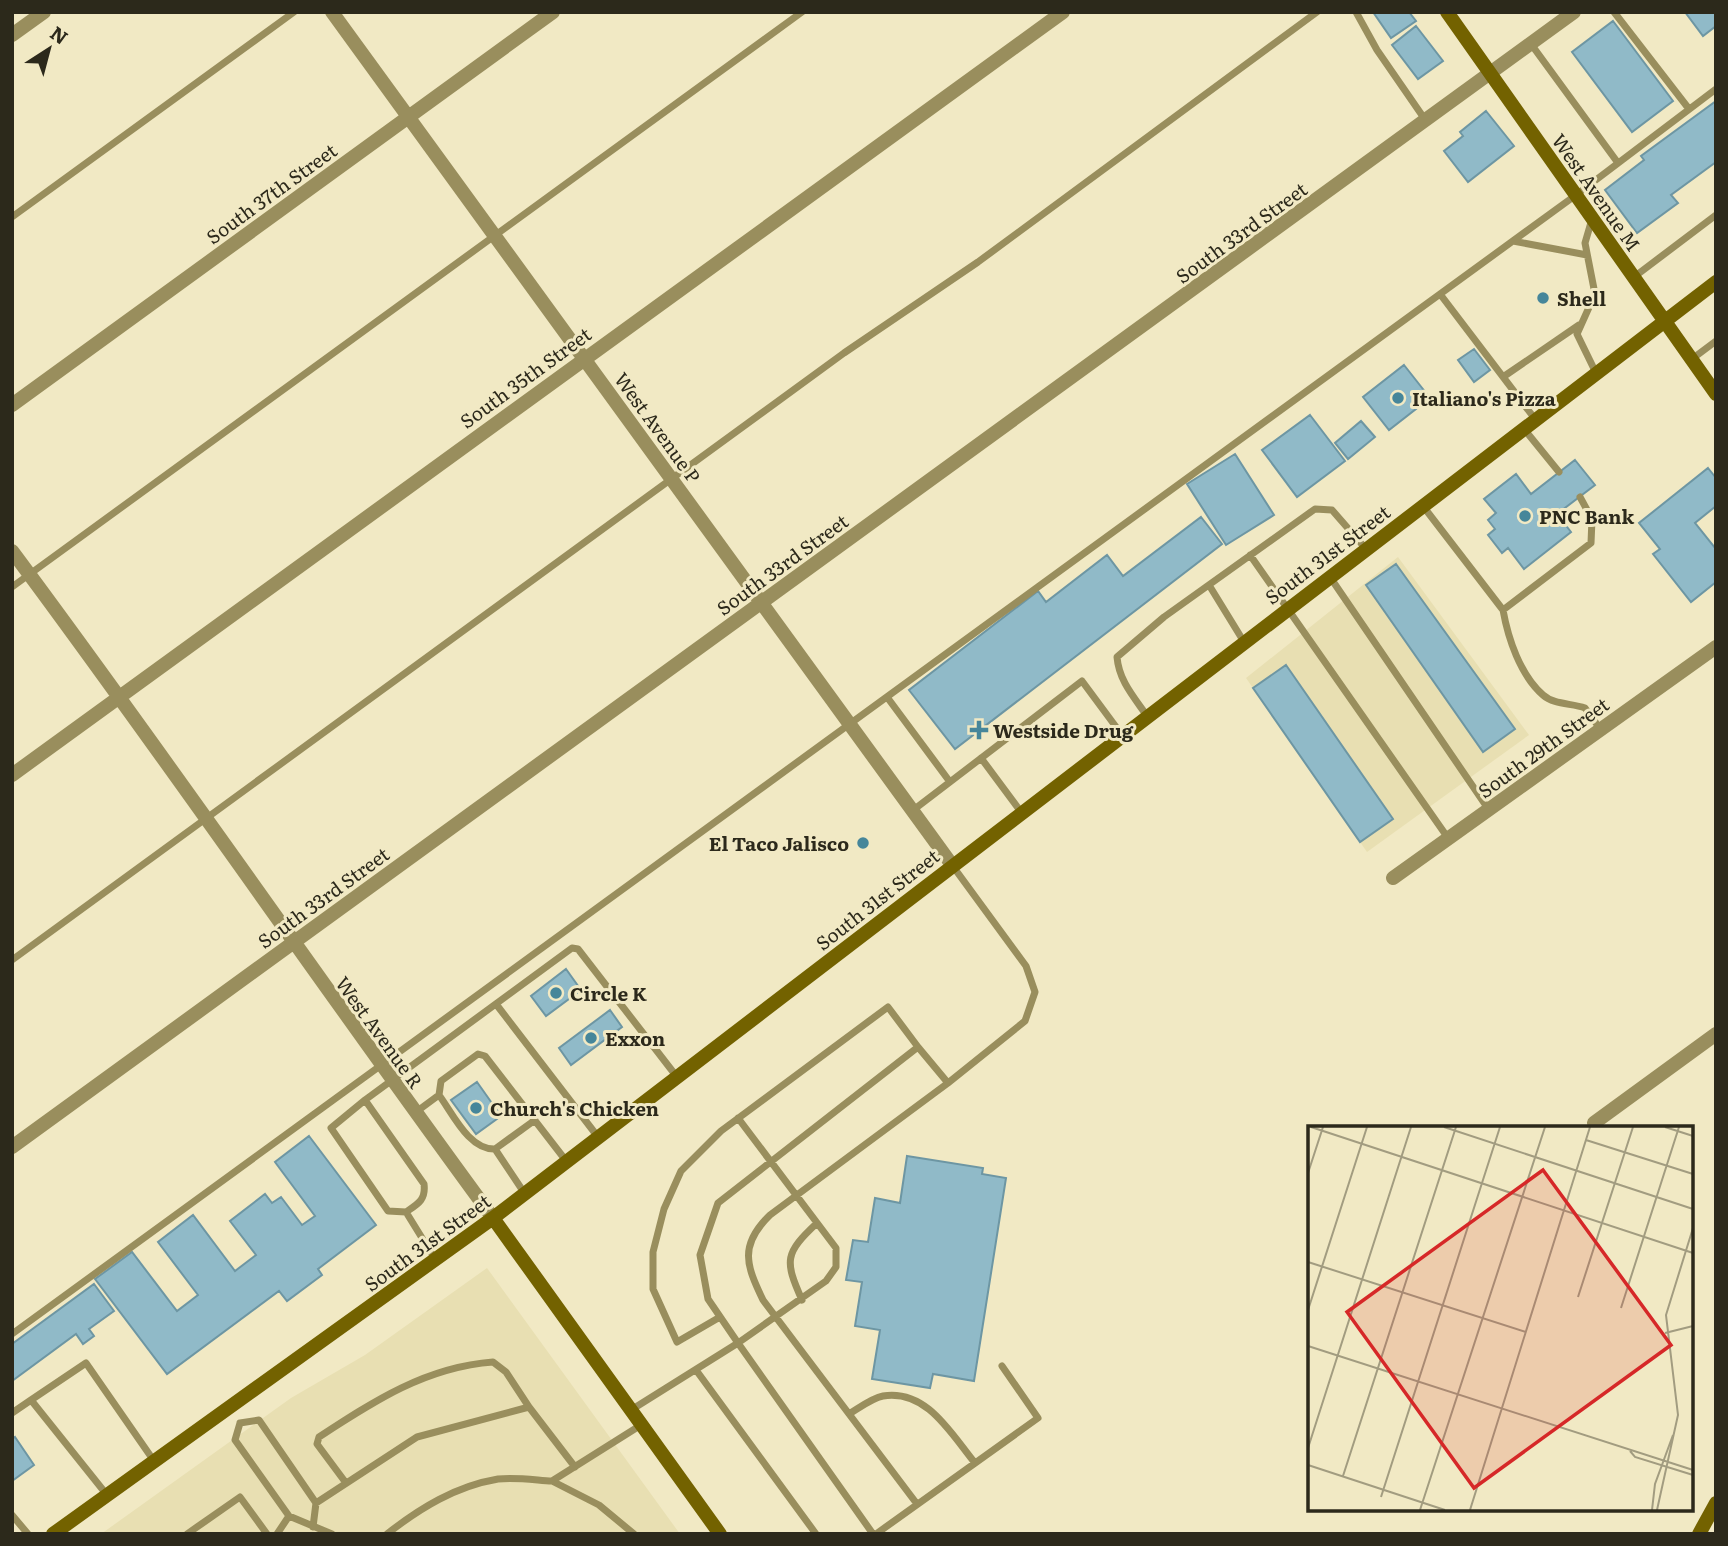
<svg xmlns="http://www.w3.org/2000/svg" width="1728" height="1546" font-family="Literata,serif">
<rect width="100%" height="100%" fill="#f1e9c4"/>
<path fill="#e8dfb2" d="M1398,557L1529,735L1367,852L1246,678Z
M487,1268L680,1534H101L291,1398L365,1355Z"/>
<path fill="#90bac8" stroke="#6d96a3" stroke-width="2" d="M1373,12H1409L1416,21L1391,38Z
M1685,12H1716V26L1703,36Z
M1613,21L1673,101L1632,132L1572,52Z
M1416,26L1443,61L1418,79L1392,45Z
M1716,101V162L1671,195L1678,203L1637,233L1605,190L1644,160L1641,156Z
M1486,111L1514,146L1468,182L1444,151L1463,136L1460,132Z
M1474,349L1490,370L1474,382L1458,360Z
M1404,365L1430,398L1389,430L1363,397Z
M1310,415L1345,461L1297,497L1262,450Z
M1361,421L1375,437L1348,459L1335,443Z
M1235,454L1274,515L1226,545L1187,484Z
M1575,460L1595,485L1557,514L1571,532L1524,569L1508,548L1502,553L1488,535L1495,529L1488,520L1496,513L1484,499L1516,474L1531,494Z
M1708,468L1716,478V506L1695,523L1716,549V582L1691,602L1653,554L1660,549L1639,523Z
M1201,517L1222,544L955,749L909,690L1038,591L1046,602L1107,555L1123,576Z
M1396,564L1515,729L1483,752L1366,585Z
M1286,665L1393,819L1360,842L1253,688Z
M566,969L581,990L546,1016L531,996Z
M610,1010L622,1027L571,1065L559,1048Z
M477,1082L501,1116L476,1134L451,1100Z
M309,1136L376,1225L318,1269L322,1275L287,1301L279,1291L167,1374L95,1279L132,1252L177,1311L198,1295L158,1242L193,1215L235,1271L256,1255L230,1221L265,1194L272,1203L281,1197L302,1225L315,1216L275,1162Z
M907,1156L983,1168L982,1174L1006,1178L974,1381L933,1374L930,1388L872,1379L880,1330L855,1326L862,1282L846,1280L853,1240L868,1242L875,1198L900,1203Z
M94,1284L114,1311L89,1329L94,1336L83,1344L76,1334L12,1381V1344Z
M15,1437L34,1465L12,1481V1439Z"/>
<g fill="none" stroke-linecap="round" stroke-linejoin="round">
<path stroke="#998e5d" stroke-width="7" d="M1356,12L1377,50L1426,121
M1614,12L1689,109
M1531,44L1618,163
M12,217L294,12
M1592,219L1585,243L1595,294L1577,334L1596,373
M1513,241L1587,255
M1634,277L1716,215
M1440,294L1535,419
M1692,359L1716,341
M1503,377L1579,325
M1524,429L1559,472
M1423,506L1503,610L1591,543L1592,519L1580,497
M1250,555L1448,838
M1330,577L1489,810
M1209,585L1244,642
M12,587L802,12
M1503,610C1508,638 1520,675 1543,695C1554,705 1572,703 1585,708L1601,730
M887,697L950,782
M1147,716C1134,697 1119,681 1117,657L1164,617L1315,509L1332,510L1366,549
M981,758L1021,812
M912,811L1082,681L1122,735
M12,960L844,353L978,262L1317,12
M496,1004L598,1137
M439,1095C453,1114 469,1150 495,1149L525,1194
M365,1100L572,948L578,949L677,1077
M416,1112L439,1095L441,1081L478,1054L485,1056L567,1162
M738,1118L836,1248V1267L826,1281L738,1343L873,1534
M495,1149L535,1120
M406,1212L388,1211L331,1128L365,1100L424,1184C426,1200 418,1204 406,1212L435,1259
M802,1300C784,1260 785,1253 817,1223
M720,1317L677,1342L653,1289V1252L664,1209L681,1171L721,1131L888,1007L918,1047
M12,1334L1576,195L1716,89
M696,1370L816,1534
M31,1400L86,1363L154,1461
M631,1410L738,1343L708,1299L700,1255L718,1203L918,1047L948,1083L1025,1021L1035,992L1026,966L952,865
M12,1413L31,1400L107,1495
M849,1414C859,1408 872,1398 883,1396C927,1389 951,1434 975,1463
M240,1423L235,1440L289,1516L332,1534
M240,1423L259,1420L316,1503L313,1527
M346,1483L317,1444L319,1437C374,1401 426,1367 493,1362L506,1372L529,1407
M316,1503L417,1437L529,1407L575,1467
M917,1504L763,1300C746,1265 739,1245 770,1215L948,1083
M12,1515L28,1534
M187,1534L240,1497L267,1534
M277,1534L289,1516
M387,1534C420,1508 456,1486 498,1479C515,1477 535,1480 552,1481
M634,1534L599,1505L552,1481L641,1425
M876,1534L1038,1418L1002,1366"/>
<path stroke="#998e5d" stroke-width="14" d="M332,12L952,865
M12,35L44,12
M12,405L553,12
M12,551C176,771 331,998 493,1218
M12,775L1063,12
M1393,878L1716,647
M1594,1123L1716,1034
M12,1147L1574,12"/>
<path stroke="#736200" stroke-width="14" d="M1447,12L1716,394
M493,1218L720,1534
M53,1534L493,1218L1716,282
M1699,1534L1716,1503"/>
</g>
<g fill="#46869a" stroke="#f1e9c4" stroke-width="2.5">
<circle cx="1543" cy="298" r="7"/>
<circle cx="1398" cy="398" r="7"/>
<circle cx="1525" cy="516" r="7"/>
<path d="M975.5 719.5h7v7h7v7h-7v7h-7v-7h-7v-7h7z"/>
<circle cx="863" cy="843" r="7"/>
<circle cx="556" cy="993" r="7"/>
<circle cx="591" cy="1038" r="7"/>
<circle cx="476" cy="1108" r="7"/>
</g>
<g text-anchor="middle" dominant-baseline="central" stroke-width="6" stroke-linejoin="round" paint-order="stroke">
<g font-size="19" fill="#2c291b" stroke="#f1e9c4">
<text transform="translate(1597 192) rotate(55)">West Avenue M</text>
<text transform="translate(271 193) rotate(-36)">South 37th Street</text>
<text transform="translate(1241 232) rotate(-36)">South 33rd Street</text>
<text transform="translate(525 377) rotate(-36)">South 35th Street</text>
<text transform="translate(658 427) rotate(54)">West Avenue P</text>
<text transform="translate(1327 554) rotate(-37)">South 31st Street</text>
<text transform="translate(782 564) rotate(-36)">South 33rd Street</text>
<text transform="translate(1543 747) rotate(-36)">South 29th Street</text>
<text transform="translate(323 897) rotate(-36)">South 33rd Street</text>
<text transform="translate(877 899) rotate(-38)">South 31st Street</text>
<text transform="translate(380 1032) rotate(54)">West Avenue R</text>
<text transform="translate(427 1242) rotate(-36)">South 31st Street</text>
</g>
<g font-size="19" font-weight="bold" fill="#2c291b" stroke="#f1e9c4" text-anchor="start">
<text x="1557" y="298">Shell</text>
<text x="1412" y="398">Italiano's Pizza</text>
<text x="1539" y="516">PNC Bank</text>
<text x="993" y="730">Westside Drug</text>
<text x="849" y="843" text-anchor="end">El Taco Jalisco</text>
<text x="570" y="993">Circle K</text>
<text x="605" y="1038">Exxon</text>
<text x="490" y="1108">Church's Chicken</text>
</g>
</g>
<g transform="translate(1308 1126)">
<rect width="385" height="385" fill="#f1e9c4"/>
<path fill="none" stroke="#a29c80" stroke-width="2" d="M3,1L385,127M136,1L385,83M357,1L385,10M278,14L385,48M0,47L15,1M0,136L218,206M270,171L325,1M313,182L371,1M0,184L59,1M357,207L385,200M0,220L385,344M0,322L103,1M322,325L327,331L385,349M0,339L137,384M35,350L148,1M73,371L192,1M112,384L237,1M162,384L282,1M344,384L347,358L365,309M349,384L370,289L358,189L385,102"/>
<path fill="#d62828" fill-opacity="0.15" stroke="#d62828" stroke-width="3.5" d="M235,44L363,219L166,362L39,186Z"/>
<rect width="385" height="385" fill="none" stroke="#2c291b" stroke-width="3.5"/>
</g>
<rect width="1728" height="1546" fill="none" stroke="#2c291b" stroke-width="28"/>
<g transform="translate(49 49) rotate(36)" stroke="#f1e9c4" stroke-width="5" paint-order="stroke">
<path d="M0-5L12 26L0 18L-12 26Z" fill="#2c291b"/>
<text y="-10" font-size="19" font-weight="bold" text-anchor="middle" fill="#2c291b">N</text>
</g>
</svg>
